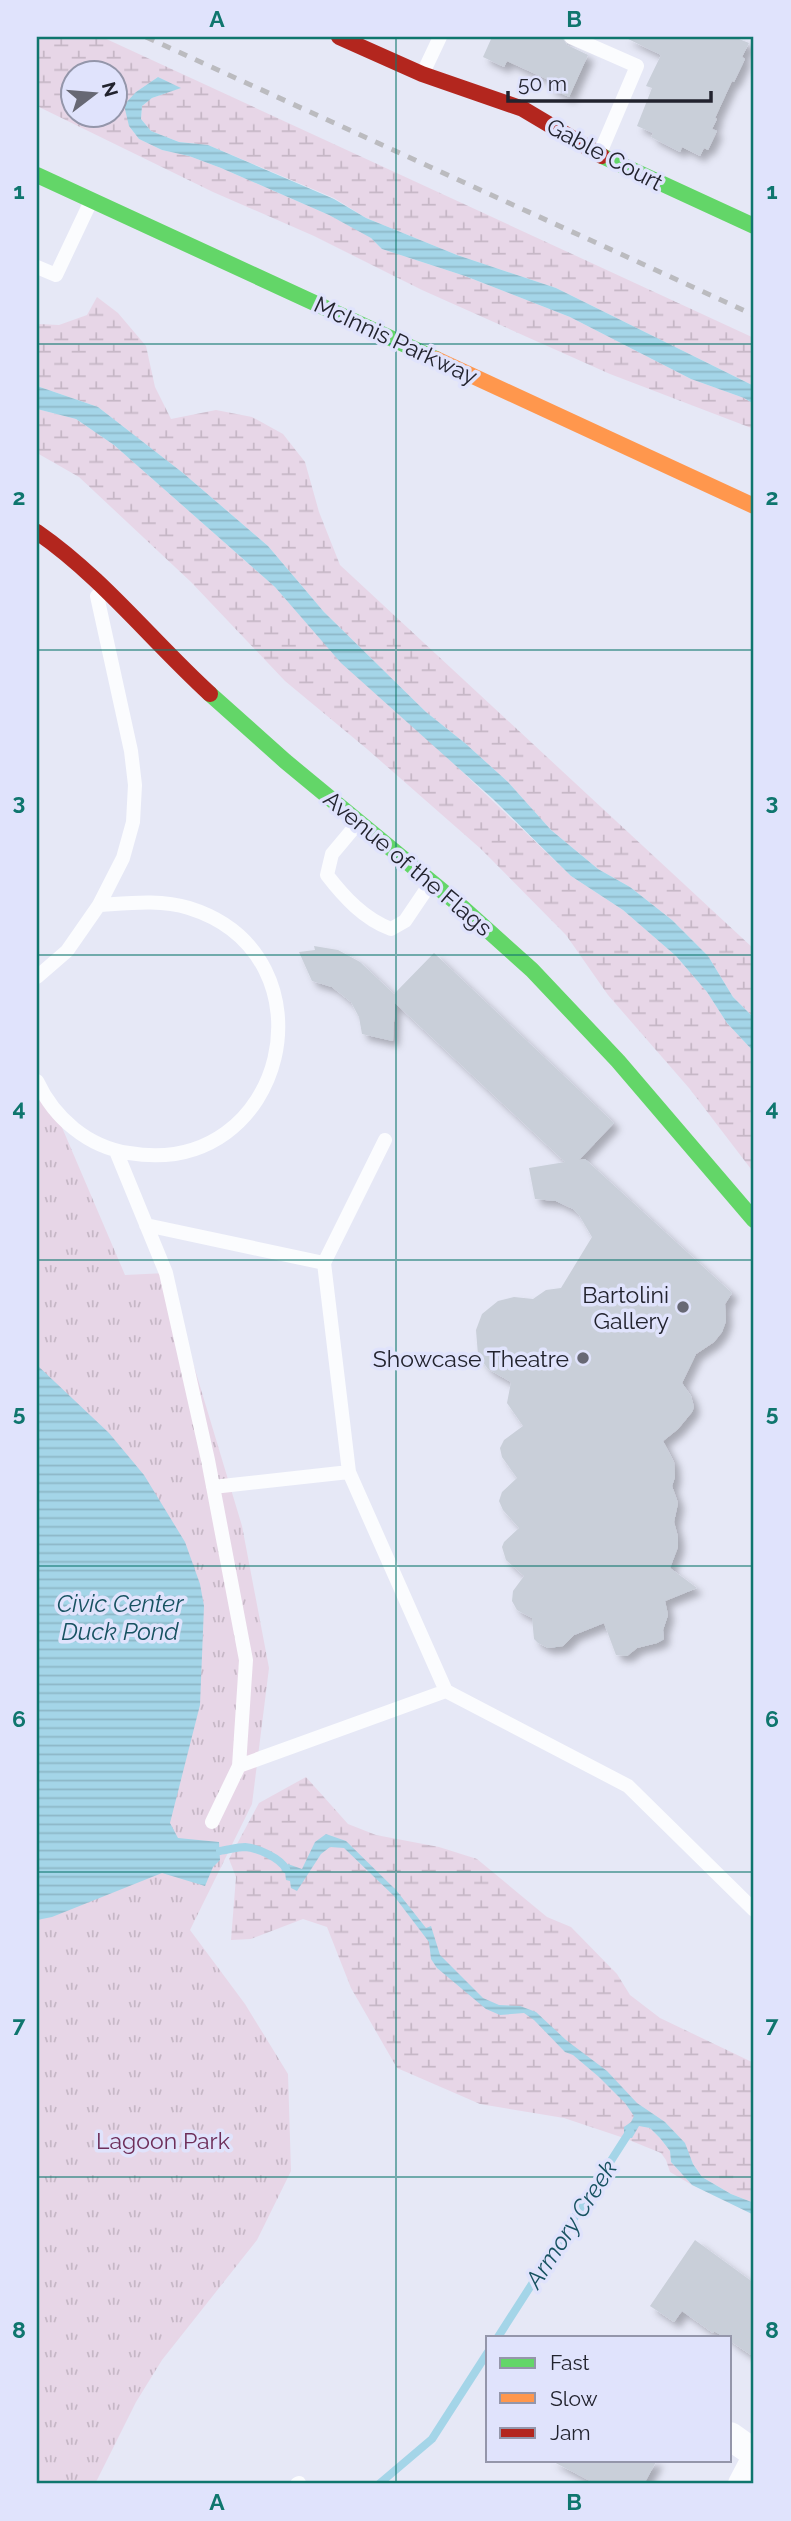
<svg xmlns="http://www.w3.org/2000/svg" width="791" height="2521" font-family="Raleway,sans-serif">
<defs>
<pattern id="grass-tufts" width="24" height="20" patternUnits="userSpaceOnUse" patternTransform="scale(1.75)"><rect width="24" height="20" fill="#e7d6e7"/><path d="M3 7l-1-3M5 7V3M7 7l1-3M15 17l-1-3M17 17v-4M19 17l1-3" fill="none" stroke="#c6b7c6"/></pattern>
<pattern id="wetland-marsh" width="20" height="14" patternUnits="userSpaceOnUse" patternTransform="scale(1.75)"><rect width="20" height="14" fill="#e7d6e7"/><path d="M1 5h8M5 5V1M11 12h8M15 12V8" fill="none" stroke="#c6b7c6"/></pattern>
<pattern id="water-rules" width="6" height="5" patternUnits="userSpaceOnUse" patternTransform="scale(1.75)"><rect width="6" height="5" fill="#a4d5e8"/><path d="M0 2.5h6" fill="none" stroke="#8db7c7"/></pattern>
<filter id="shadow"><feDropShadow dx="6" dy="6" stdDeviation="3.5" flood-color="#0004"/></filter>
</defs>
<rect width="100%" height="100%" fill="#e6e8f6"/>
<path fill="url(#grass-tufts)" d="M37,1081L55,1111L125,1275L166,1273L242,1526L269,1668L252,1804L190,1930L245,2004L288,2074L291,2171L257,2240L162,2360L136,2402L95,2484H37Z"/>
<path fill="url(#wetland-marsh)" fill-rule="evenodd" d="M37,37H102L754,338V386L556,288L457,255L366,218L334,198L208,145L179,142L151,131L141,119L142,106L152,98L180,88L158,77L136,92L129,126L139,139L162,150L189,156L221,168L329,215L369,236L382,249L465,276L570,317L691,379L744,398L754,404V429L610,374L422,290L314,236L213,192L37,106ZM74,74H116V116H74Z
M97,297L118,313L146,346L155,387L171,419L216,410L252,417L283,434L305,462L319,512L340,565L754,949V1018L733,997L708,956L672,920L630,887L598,869L551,830L508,782L466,744L426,712L324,612L268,546L183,473L98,407L37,386V324L59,325L87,315Z
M37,409L76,419L114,445L275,587L305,621L571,876L623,910L676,956L707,992L727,1023L754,1052V1173L689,1088L608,995L566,935L481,849L367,749L285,681L191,582L79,477L37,453Z
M306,1777L348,1824L376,1835L439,1847L477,1859L547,1917L571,1927L617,1974L630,1995L660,2018L754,2063V2203L731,2194L702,2177L693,2164L684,2143L665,2122L643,2125L650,2128L660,2138L670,2151L671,2162L692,2185L670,2172L666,2160L661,2153L624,2138L564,2118L480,2104L397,2068L351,1988L327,1927L303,1919L251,1939L231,1940L236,1877L229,1859L259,1803Z"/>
<path fill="url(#water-rules)" d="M158,77L181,88L152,98L142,106L141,119L151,131L179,142L208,145L334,199L366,218L457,255L556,288L754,386V404L744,398L691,379L570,317L465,276L382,249L371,238L329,215L221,168L189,156L162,150L139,139L129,126L124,105L136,92Z
M37,386L98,407L183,473L268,546L324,612L426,712L466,744L508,782L551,830L598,869L630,887L672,920L708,956L733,997L754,1018V1052L727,1023L707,992L676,956L623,910L571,876L493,799L341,663L275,587L114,445L76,419L37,409Z
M37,1365L109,1433L144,1475L185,1542L200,1584L204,1606L200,1705L170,1823L178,1838L219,1842L220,1860L213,1867L205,1886L162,1873L52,1917L37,1920Z
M326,1834L346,1841L396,1890L426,1928L431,1926L440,1955L483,1998L499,2005L520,2006L536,2012L566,2040L607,2071L637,2103L665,2122L685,2143L693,2164L702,2177L731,2194L754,2203V2215L692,2185L671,2162L670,2151L660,2138L650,2128L639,2126L632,2138H624V2127L631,2122L634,2116L625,2103L599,2077L573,2055L565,2052L534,2020L524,2013L500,2015L486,2009L437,1968L431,1959L429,1942L394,1896L344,1848L330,1847L321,1854L297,1891L291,1888L290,1881L286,1880L285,1872L288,1864L302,1869L315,1842Z"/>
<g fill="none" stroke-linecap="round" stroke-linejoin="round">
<path stroke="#a4d5e8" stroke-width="8" d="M220,1851C228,1850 237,1847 245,1847C258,1848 280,1858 286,1869
M498,2337L630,2131
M379,2484L432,2439L488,2352"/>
</g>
<path fill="#c9cfd9" filter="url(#shadow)" d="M492,37H562L567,45L588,55L569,97L548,87L551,81L507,61L504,67L483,57Z
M624,37H734L749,43L742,57L745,59L734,82L732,81L715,118L717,119L712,129L717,131L708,150L704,148L700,156L682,147L680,152L651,137L653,133L637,126L652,88L646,86L661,55Z
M314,946L338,950L360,962L394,994L434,953L614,1123L579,1160L585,1159L732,1293L725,1304L726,1321L722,1332L714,1342L696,1354L682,1383L691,1396L694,1407L692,1412L678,1429L663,1441L674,1462L675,1477L672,1486L678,1503L674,1522L678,1537V1547L670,1568L697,1588L665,1601L668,1615L663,1630L664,1639L657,1643L637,1648L627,1656L616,1655L604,1623L574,1635L563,1646L548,1648L538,1643L534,1639L532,1618L517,1610L512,1601L513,1591L524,1576L506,1560L502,1547L504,1542L519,1528L503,1510L499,1501L502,1492L517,1478L502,1457L500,1448L504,1440L523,1426L507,1403L511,1382L488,1369L478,1355L476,1330L482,1314L498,1301L514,1297L533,1299L546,1290L561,1288L592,1237L579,1215L573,1209L556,1201L535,1199L529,1168L565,1162L395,1003L393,1041L362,1034L359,1017L351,1002L332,987L312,981L299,952L315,950Z
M695,2240L754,2283V2357L730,2341V2337H724L714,2331L713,2333L682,2311L674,2322L650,2306Z
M550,2460H657L644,2484H596Z"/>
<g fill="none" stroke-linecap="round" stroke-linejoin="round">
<path stroke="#fbfcfe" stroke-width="14" d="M571,37L637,66L600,153
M423,73L440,37
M37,267L56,275L91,201
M358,823L332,854L327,875C344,897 364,919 391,929L405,921L430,884
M37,977L67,951L99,905L123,858L133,822L135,785L131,751L97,596
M37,1081C54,1118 88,1147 129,1153C287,1180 339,955 189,908C161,899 129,903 99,905
M116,1151L166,1273L208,1460L246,1660L239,1766L212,1822
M146,1225L324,1263L349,1472
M324,1263L385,1140
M213,1487L349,1472L446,1691L628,1786L754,1910
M239,1766L446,1691
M297,2484L299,2483"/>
<path stroke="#fbfcfe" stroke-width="28" d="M730,2436L754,2453
M742,2484L754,2461"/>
<path stroke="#63d668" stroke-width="16" d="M602,156L754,226
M37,175L436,359
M210,694L285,761L463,908L532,970L618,1061L754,1220"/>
<path stroke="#ff974d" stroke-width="16" d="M436,359L754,506"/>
<path stroke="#b3261e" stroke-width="16" d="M339,37L422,74L523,109L602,156
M37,532C102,577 152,641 210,694"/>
<path stroke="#bbbbbf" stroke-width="5" stroke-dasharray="9 9" stroke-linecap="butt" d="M146,37L754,315"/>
</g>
<path fill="none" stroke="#0f766e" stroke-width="2" stroke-opacity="0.55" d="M396,37V2484M37,344H754M37,650H754M37,955H754M37,1260H754M37,1566H754M37,1872H754M37,2177H754"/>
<g fill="#676874" stroke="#e0e3fc" stroke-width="2.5">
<circle cx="683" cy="1307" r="7"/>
<circle cx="583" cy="1358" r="7"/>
</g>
<g text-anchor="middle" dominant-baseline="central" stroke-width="7" stroke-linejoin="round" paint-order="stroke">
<g font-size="23" fill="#22232e" stroke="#e0e3fc">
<text transform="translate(605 154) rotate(28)">Gable Court</text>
<text transform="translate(396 340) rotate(25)">McInnis Parkway</text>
<text transform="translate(408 863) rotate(40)">Avenue of the Flags</text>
</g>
<g font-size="23" fill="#22232e" stroke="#e0e3fc" text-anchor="end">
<text x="669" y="1294">Bartolini<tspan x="669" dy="26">Gallery</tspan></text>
<text x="569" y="1358">Showcase Theatre</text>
</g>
<g font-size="23" fill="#6e2f5a" stroke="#e0e3fc">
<text x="163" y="2140">Lagoon Park</text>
</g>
<g font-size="24" font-style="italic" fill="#175261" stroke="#e0e3fc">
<text x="120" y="1603">Civic Center<tspan x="120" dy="28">Duck Pond</tspan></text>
<text transform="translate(571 2224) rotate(-57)">Armory Creek</text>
</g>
</g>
<rect width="791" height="2521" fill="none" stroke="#e0e3fc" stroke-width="77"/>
<rect x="486" y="2336" width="245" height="126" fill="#e0e3fc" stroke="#9496aa" stroke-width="2"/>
<rect x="500" y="2358" width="35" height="10" fill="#63d668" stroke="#9496aa" stroke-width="2"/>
<text x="550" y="2370" font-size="21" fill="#22232e">Fast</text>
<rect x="500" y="2393" width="35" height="10" fill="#ff974d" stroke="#9496aa" stroke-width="2"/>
<text x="550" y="2406" font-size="21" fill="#22232e">Slow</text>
<rect x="500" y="2428" width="35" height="10" fill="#b3261e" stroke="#9496aa" stroke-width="2"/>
<text x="550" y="2440" font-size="21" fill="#22232e">Jam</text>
<g transform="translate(94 94) rotate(74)"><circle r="33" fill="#e0e3fc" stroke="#9496aa" stroke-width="2"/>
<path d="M0-5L12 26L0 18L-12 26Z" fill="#676874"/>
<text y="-10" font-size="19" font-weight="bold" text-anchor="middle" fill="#22232e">N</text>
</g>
<path d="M508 91v10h203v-10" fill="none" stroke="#22232e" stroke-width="3.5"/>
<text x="518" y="91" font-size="21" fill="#22232e" stroke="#e0e3fc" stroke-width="5" paint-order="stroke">50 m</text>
<rect x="38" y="38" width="714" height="2444" fill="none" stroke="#0f766e" stroke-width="2.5"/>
<g font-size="23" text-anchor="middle" font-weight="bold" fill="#0f766e">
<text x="217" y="27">A</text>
<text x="574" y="27">B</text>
<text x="19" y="199">1</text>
<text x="772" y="199">1</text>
<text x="19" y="505">2</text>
<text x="772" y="505">2</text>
<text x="19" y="810">3</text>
<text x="772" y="810">3</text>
<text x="19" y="1116">4</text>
<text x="772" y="1116">4</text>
<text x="19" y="1421">5</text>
<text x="772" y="1421">5</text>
<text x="19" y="1727">6</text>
<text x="772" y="1727">6</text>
<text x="19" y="2032">7</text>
<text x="772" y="2032">7</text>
<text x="19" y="2338">8</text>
<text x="772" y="2338">8</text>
<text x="217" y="2510">A</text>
<text x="574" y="2510">B</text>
</g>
</svg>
